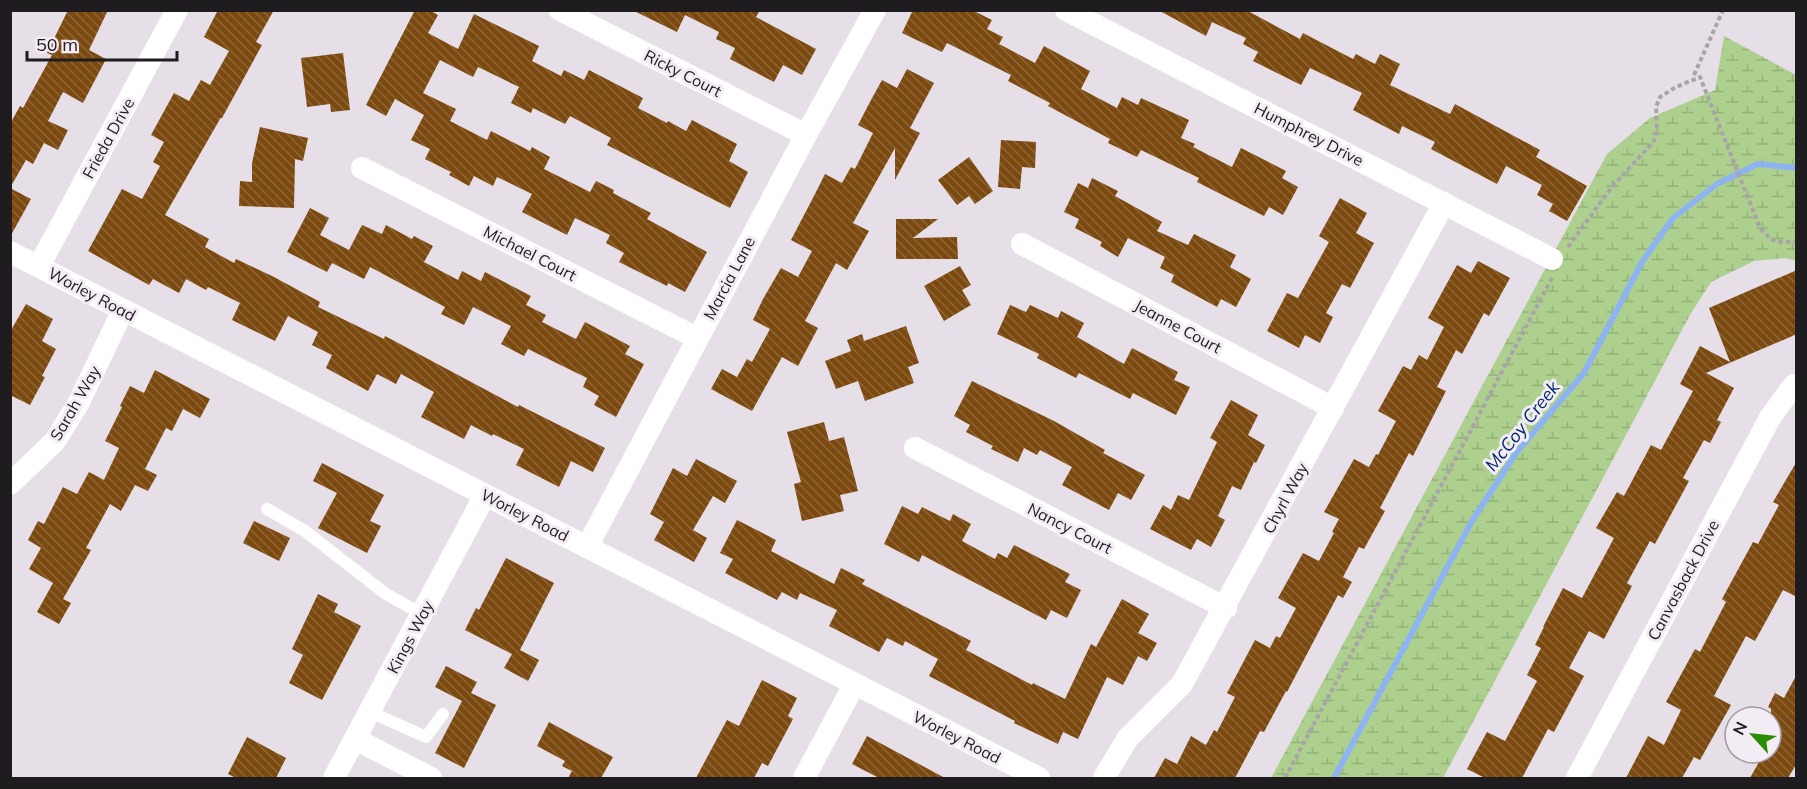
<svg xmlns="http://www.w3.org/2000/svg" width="1807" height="789" font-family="Mulish,sans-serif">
<defs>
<pattern id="wetland-marsh" width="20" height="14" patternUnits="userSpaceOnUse" patternTransform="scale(1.5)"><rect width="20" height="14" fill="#add08e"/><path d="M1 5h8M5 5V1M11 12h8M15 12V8" fill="none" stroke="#94b27a"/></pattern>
<pattern id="building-back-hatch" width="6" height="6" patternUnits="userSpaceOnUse" patternTransform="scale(1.5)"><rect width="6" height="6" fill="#7c490e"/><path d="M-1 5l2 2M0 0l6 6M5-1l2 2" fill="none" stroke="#8c663a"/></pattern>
</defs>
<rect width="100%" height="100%" fill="#e7dfe7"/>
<path fill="url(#wetland-marsh)" d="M1724,36L1796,75V261L1785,258L1754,261L1711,282L1690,315L1443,778H1271L1607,154L1650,118L1715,90Z"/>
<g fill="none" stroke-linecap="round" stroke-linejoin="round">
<path stroke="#8db4f1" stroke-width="6" d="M1334,778L1472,521L1516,453L1584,373L1642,262L1673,218L1717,184L1758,164L1796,168"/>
</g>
<path fill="url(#building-back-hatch)" d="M68,10H108L89,50L106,59L83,103L63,92L48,121L68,130L58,150L44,143L33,164L26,160L10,188V124L20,106L23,108L52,55L47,53Z
M218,10H274L256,42L262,45L222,118L218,119H220L165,215L209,239L205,247L234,263L236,259L274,277L320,302L318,307L384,339L385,336L518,407L519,405L605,448L593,472L571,461L559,487L516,465L524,449L493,434L492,436L471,425L464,439L421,417L434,392L401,374L396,384L377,374L368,391L326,368L332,355L312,345L318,332L288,316L275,341L232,320L240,303L208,287L206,290L186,279L179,293L153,279L149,285L88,251L122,189L142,199L160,166L153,162L164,142L151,135L174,93L189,101L201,80L210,85L229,51L204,37Z
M415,10H429L438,15L428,33L458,49L474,14L539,46L532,61L561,76L564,70L584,80L589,70L643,98L638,108L667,123L668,121L686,131L692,120L737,144L729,161L748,172L730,208L607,145L611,138L570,116L565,124L533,108L531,113L511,103L519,87L478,67L473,77L440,60L423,93L456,109L450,121L487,140L491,131L530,151L532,147L550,157L544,169L590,192L596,181L614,190L613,193L651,213L647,219L707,252L685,292L668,283L667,286L619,262L624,253L606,243L610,235L575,218L567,235L522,212L532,194L497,177L493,186L474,176L469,186L449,175L451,172L425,159L430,149L411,140L424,115L395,99L386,116L366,105Z
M632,10H760L756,17L816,49L802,75L783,65L774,82L730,59L735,48L716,39L719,32L685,15L677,32Z
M913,10H972L992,20L987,29L1003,37L999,44L1035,63L1044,46L1090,71L1081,89L1117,108L1122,97L1138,105L1141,98L1189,120L1181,138L1195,144L1193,147L1232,167L1241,148L1286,171L1282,178L1298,187L1283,215L1269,207L1264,216L1197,182L1199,178L1141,150L1137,157L1108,143L1110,139L1048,106L1050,103L1008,81L1011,75L947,43L942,52L902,33Z
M1158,10H1246L1300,39L1303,33L1353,59L1356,54L1375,64L1380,54L1400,64L1390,85L1450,114L1455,104L1540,150L1536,157L1587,186L1567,221L1549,211L1553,204L1537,195L1542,185L1506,166L1497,184L1431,149L1435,142L1402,126L1399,134L1353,110L1362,93L1310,68L1301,85L1253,61L1258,52L1243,44L1246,38L1212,22L1206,36Z
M343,53L350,110L331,112L330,104L307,107L301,58Z
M907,69L934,83L910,128L920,133L895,180V148L853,223L869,231L847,270L836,263L805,321L818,328L798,366L782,357L752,411L711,389L722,369L737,377L747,359L752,362L770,329L753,320L763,299L781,268L798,277L812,251L791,240L815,194L825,174L842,183L851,167L855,169L873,133L858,125L871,100L882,80L897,88Z
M260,127L308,138L303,161L295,159L294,208L239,206L240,181L252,182V163Z
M1001,140L1036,142L1035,168L1022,167L1020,189L998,187Z
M969,157L993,191L975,204L969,196L957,205L938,180Z
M1092,178L1118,191L1115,196L1162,222L1157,231L1188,245L1194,234L1236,255L1230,267L1251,279L1236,307L1221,299L1217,307L1171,282L1174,275L1160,268L1165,257L1128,238L1118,257L1100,246L1102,242L1075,228L1079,219L1064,212L1078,183L1088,188Z
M10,188L31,199L10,237Z
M1340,198L1367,213L1356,233L1374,243L1350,288L1342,284L1326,313L1333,317L1320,343L1305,335L1299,348L1267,331L1287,293L1298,298L1329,242L1319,236Z
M310,208L329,218L320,235L349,250L362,225L382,234L386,225L412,239L414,236L433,246L424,262L458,280L462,271L481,281L485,272L531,296L526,305L546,315L542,322L576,339L585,322L630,346L625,354L644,364L616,417L594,405L599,396L583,387L587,378L528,349L524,356L501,344L511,326L473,307L464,325L441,314L445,307L370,267L364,279L332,263L327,272L287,252Z
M896,219H938L913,238L957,237L958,259H896Z
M1478,261L1510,278L1489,316L1484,313L1462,354L1456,350L1437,387L1446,391L1413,456L1409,453L1380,508L1385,511L1364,549L1359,547L1343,577L1352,582L1343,598L1338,595L1287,692L1286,691L1264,732L1260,731L1235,778H1154L1165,758L1177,764L1191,736L1206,745L1214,730L1217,732L1235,697L1227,693L1255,640L1270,648L1276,636L1280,638L1296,608L1278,598L1303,553L1319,561L1334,533L1332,532L1339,519L1324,512L1354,459L1369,467L1376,454L1378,455L1396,421L1378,411L1403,366L1411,370L1419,355L1427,360L1444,327L1428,318L1457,265L1471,273Z
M960,266L971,285L962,290L971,305L944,321L924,286Z
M1797,270V334L1706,373L1734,388L1717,420L1721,422L1710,443L1704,440L1683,478L1689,481L1655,544L1650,541L1627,583L1632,586L1604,639L1589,631L1569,668L1584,676L1554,732L1548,729L1522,778H1485L1467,769L1487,732L1505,741L1537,681L1527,675L1541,648L1535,645L1544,627H1543L1563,588L1582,598L1614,538L1596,528L1617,492L1624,496L1651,445L1661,450L1693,391L1680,384L1700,346L1730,362L1709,308Z
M26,304L53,319L42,341L56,349L42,376L45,377L30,405L10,395V332Z
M1010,305L1026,312L1030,305L1058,318L1061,311L1084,323L1077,337L1124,364L1132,348L1178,372L1174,380L1190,387L1176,415L1133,393L1130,399L1079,373L1076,378L1037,358L1039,354L997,334Z
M906,326L919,363L908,367L914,383L865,401L858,381L836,389L825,361L851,351L847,340L862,334L864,341Z
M155,370L210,399L200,418L183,409L172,431L166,428L145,469L157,475L148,491L135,485L121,511L110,504L86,548L91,550L63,599L71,603L59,624L37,612L53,583L29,569L41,548L28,540L38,521L44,524L63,487L77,494L89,472L104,480L119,448L105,441L122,407L120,406L130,386L144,393Z
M972,381L1054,421L1105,450L1103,453L1145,475L1131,500L1118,493L1109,510L1062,485L1072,467L1040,450L1037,455L1024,448L1018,462L991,449L993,446L966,432L970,425L954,416Z
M1231,400L1258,415L1248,435L1265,445L1256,463L1254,462L1241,490L1232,486L1218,516L1225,520L1211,547L1197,539L1191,550L1150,529L1163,505L1171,510L1178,495L1189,500L1217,442L1210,438Z
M824,422L829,441L844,437L858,491L840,495L844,511L802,521L794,484L801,482L787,432Z
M696,459L737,481L725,503L713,496L693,530L707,538L694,562L654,540L664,522L650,514L673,468L687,476Z
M1797,461V597L1783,590L1755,641L1746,636L1714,696L1731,705L1700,760L1694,757L1682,778H1626L1648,736L1664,745L1681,710L1666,702L1695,649L1700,652L1726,602L1722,599L1753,542L1758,544L1779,505L1773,502Z
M322,463L384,495L370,521L381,526L367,553L318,528L337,493L313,481Z
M902,506L918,514L922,507L950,521L953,514L971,524L962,541L995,559L998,553L1007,558L1014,545L1070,574L1065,582L1081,590L1067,618L1051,610L1046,620L922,555L919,562L884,544Z
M737,520L776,540L771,551L834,584L841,568L865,580L862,584L971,641L966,650L1032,685L1033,683L1065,699L1091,644L1096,647L1122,599L1149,614L1138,633L1157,643L1147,661L1138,656L1123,685L1107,677L1078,739L1063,732L1058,744L1014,723L1015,721L929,676L938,659L905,641L903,646L887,638L879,652L829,626L837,610L800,593L797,600L782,592L777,600L725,573L733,559L720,553Z
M254,521L290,538L279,561L243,543Z
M506,558L554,583L520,650L539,660L528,681L504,668L512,654L465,630L476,608L479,610Z
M318,594L338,604L334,612L361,626L322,700L289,683L303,655L292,649Z
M446,666L477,682L471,693L496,705L464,768L435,753L462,701L435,687Z
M1797,674V763L1788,778H1750L1764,753H1771V709L1768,707L1775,693L1784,698Z
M762,680L797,698L788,716L793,719L768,766L762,763L754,778H696L727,720L739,726Z
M549,722L613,757L601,778H568L572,771L562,766L565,761L537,746Z
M867,736L945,778H879L852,764Z
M247,737L286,758L276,778H236L228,774Z"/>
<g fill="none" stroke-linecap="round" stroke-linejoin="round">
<path stroke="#aaa3aa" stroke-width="4" stroke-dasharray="4.5 3" stroke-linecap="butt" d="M1694,75L1723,10
M1568,247L1611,188L1654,141L1657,129L1656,107L1660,97L1676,87L1700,77L1760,228C1772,242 1778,244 1796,241
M1285,778L1552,278"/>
<path stroke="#fff" stroke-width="12" d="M267,509L305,531L386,594L422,614
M370,712L426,737L443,714"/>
<path stroke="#fff" stroke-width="22" d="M560,10L806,135
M1066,10L1552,259
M362,168L697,338
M1022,244L1333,408
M10,252L1039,778
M39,266L177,10
M915,448L1226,608
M10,484L55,441L78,404L123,310
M587,547L806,135L875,10
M355,739L431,778
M334,778L485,495
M804,778L854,685
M1104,778L1127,739L1182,684L1444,203
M1577,778L1771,416L1794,385L1796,386"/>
</g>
<g text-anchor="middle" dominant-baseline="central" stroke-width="6" stroke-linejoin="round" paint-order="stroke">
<g font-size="16" fill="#1f1c1f" stroke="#f4ecf5">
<text transform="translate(683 73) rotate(27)">Ricky Court</text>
<text transform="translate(1309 134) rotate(27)">Humphrey Drive</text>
<text transform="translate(108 138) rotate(-61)">Frieda Drive</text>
<text transform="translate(530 253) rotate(27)">Michael Court</text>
<text transform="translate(729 278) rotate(-62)">Marcia Lane</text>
<text transform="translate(92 294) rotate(28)">Worley Road</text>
<text transform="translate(1178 326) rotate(28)">Jeanne Court</text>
<text transform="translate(75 403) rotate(-60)">Sarah Way</text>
<text transform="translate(1285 498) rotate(-62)">Chyrl Way</text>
<text transform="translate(525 515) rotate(27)">Worley Road</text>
<text transform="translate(1070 528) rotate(27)">Nancy Court</text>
<text transform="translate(1683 580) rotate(-62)">Canvasback Drive</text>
<text transform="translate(410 637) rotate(-62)">Kings Way</text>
<text transform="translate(957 737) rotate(27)">Worley Road</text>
</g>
<g font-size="18" font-style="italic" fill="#002b6b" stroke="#f4ecf5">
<text transform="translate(1522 426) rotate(-52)">McCoy Creek</text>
</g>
</g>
<rect width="1807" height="789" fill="none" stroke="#1f1c1f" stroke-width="24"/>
<g transform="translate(1753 735) rotate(297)"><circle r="28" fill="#f4ecf5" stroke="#9f999f" stroke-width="1.5"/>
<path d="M0-4.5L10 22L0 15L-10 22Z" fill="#2a8c00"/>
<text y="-9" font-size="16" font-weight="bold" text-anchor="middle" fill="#1f1c1f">N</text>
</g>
<path d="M27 51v9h150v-9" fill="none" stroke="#1f1c1f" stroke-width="3"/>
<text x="36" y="51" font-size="18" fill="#1f1c1f" stroke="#f4ecf5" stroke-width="4.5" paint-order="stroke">50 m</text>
</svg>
